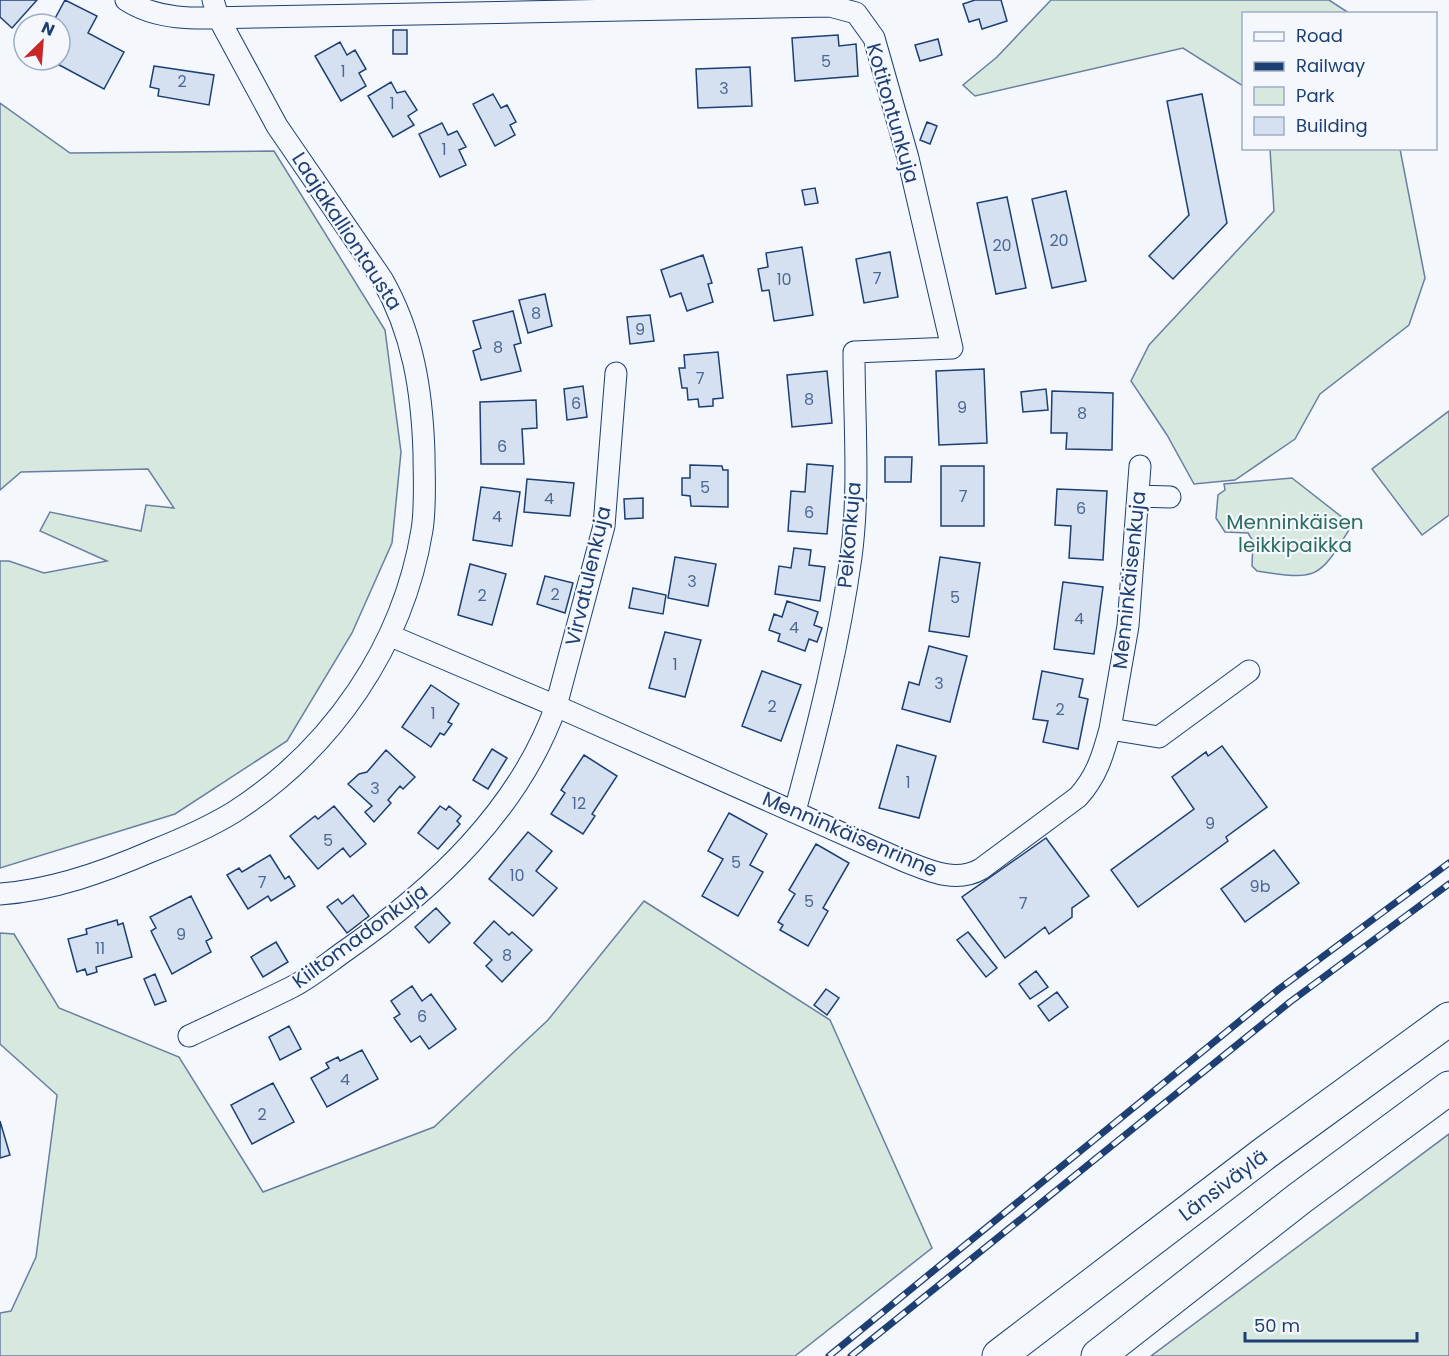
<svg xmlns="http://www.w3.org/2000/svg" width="1449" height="1356" font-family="Poppins,sans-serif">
<rect width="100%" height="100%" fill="#f4f7fb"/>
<path fill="#d7e8df" stroke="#687fa3" stroke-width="1.5" d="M1051,0H1329L1349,13L1244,14L1243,86L1183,48L975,96L963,85L997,57Z
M0,103L70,153L274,151L385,330L401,452L392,543L352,633L287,741L175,814L0,868V561H9L44,573L107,561L40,531L50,512L141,531L146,505L174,508L148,469L21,472L0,490Z
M1270,149H1400L1425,278L1409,325L1320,394L1295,439L1235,480L1194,484L1167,435L1131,381L1149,345L1274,211Z
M1449,411V515L1422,535L1372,469Z
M1292,478L1352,525C1319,578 1320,581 1257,571L1252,566L1253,541L1248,533L1225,532L1216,518L1218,495L1225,490L1224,484Z
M644,901L830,1020L932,1248L795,1356H0V1313L11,1311L36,1257L57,1095L0,1044V933L14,934L59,1008L179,1057L263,1192L434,1127L548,1020Z
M1449,1134V1356H1151Z"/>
<path fill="#d5e0f0" stroke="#1d3f73" stroke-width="1.5" d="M0,0H37L12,28L0,17Z
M65,0L97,16L88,33L124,52L104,89L50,60H60V24H52Z
M975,0H1001L1007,21L982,29L979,19L969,22L963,4Z
M393,30H407V54H393Z
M838,35L839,46L856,44L858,76L795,81L792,38Z
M938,39L942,55L920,61L915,45Z
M340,42L347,55L355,50L366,69L359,73L366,86L341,101L315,56Z
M154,66L214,75L209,105L158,96L159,89L150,87Z
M750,67L752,106L698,108L696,69Z
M391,82L397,93L405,91L417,110L408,116L414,125L393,137L368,96Z
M493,94L501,108L507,105L516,122L510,125L515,135L495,146L473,104Z
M1202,94L1227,223L1173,279L1149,256L1189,215L1167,101Z
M927,122L937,126L930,144L920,140Z
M442,123L448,135L457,131L466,147L459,150L466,165L440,177L419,134Z
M815,188L818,203L805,205L802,190Z
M1066,191L1086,281L1052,288L1032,199Z
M1007,197L1026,288L996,294L977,203Z
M802,247L813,315L774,321L769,290L762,291L758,269L768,267L766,253Z
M890,252L898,297L864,303L856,259Z
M703,255L712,283L708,284L713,302L687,311L681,293L670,297L661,270Z
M545,294L552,326L528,333L519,300Z
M513,311L521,343L514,345L521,371L481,380L473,351L481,348L473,321Z
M650,315L654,341L630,344L627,317Z
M718,352L723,398L713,399V406L699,407L698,399L688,400L687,388H682L679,368H685L684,355Z
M984,369L987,443L939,445L936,371Z
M827,371L832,423L792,427L787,375Z
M583,386L587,417L567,420L564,389Z
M1046,389L1048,410L1023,412L1021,392Z
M1052,391L1113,393L1112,450L1066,449L1067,433H1051Z
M536,400L537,428L522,429L524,464H481L480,402Z
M885,457H912L911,482H885Z
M807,464L833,466L827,534L788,531L791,491L805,492Z
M690,465L722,466L723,470H728V507L691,506L690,496L682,495V478H690Z
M941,466H984V526H941Z
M527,479L574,483L570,516L524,512Z
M481,487L520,492L512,546L473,540Z
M1057,489L1107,491L1103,560L1069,558L1071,526L1055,525Z
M643,498V518L625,519L624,499Z
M794,548L811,550L809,565L825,567L820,601L775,594L779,566L791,568Z
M675,557L716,564L708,606L668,598Z
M940,557L980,563L969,637L929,631Z
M470,564L506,574L492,625L458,615Z
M545,576L573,583L565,613L537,604Z
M1063,582L1103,587L1094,654L1054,649Z
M633,588L666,595L663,614L629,608Z
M787,601L818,612L814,625L822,628L817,642L809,639L805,651L778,641L780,634L769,630L774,614L782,617Z
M665,632L701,640L685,697L649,688Z
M929,646L967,656L950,722L902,709L909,682L919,685Z
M762,671L801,685L781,741L742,726Z
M1042,671L1083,679L1079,697L1088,699L1078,749L1043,742L1048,721L1033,719Z
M431,685L459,704L448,722L452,724L444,735L440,733L431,747L402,727Z
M897,745L936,756L919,818L879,808Z
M1222,746L1267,807L1226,837L1228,841L1138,907L1111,870L1194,809L1172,777L1206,752L1208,756Z
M492,749L507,758L488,789L473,780Z
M386,750L415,777L403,789L400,786L388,800L391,803L374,822L365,812L372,806L348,784L359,774L367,772Z
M584,755L617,776L592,814L595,816L583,834L551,814L565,793L561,790Z
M334,806L366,844L350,857L343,848L318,869L290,836L315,816L318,819Z
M440,806L446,810L449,806L461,816L457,821L460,824L438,849L418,833Z
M729,813L767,834L750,865L763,872L738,916L702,896L723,859L708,851Z
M528,832L552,851L536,871L557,888L533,916L489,879Z
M1046,838L1089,896L1072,908V917L1049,934L1045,927L1005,958L962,897Z
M816,844L849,863L823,908L828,911L808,946L780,930L783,925L778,922L795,894L789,890Z
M1274,850L1299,883L1245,922L1221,889Z
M270,855L285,879L289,876L295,886L271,901L268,896L248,909L227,875L239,868L242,872Z
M353,895L369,916L347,933L327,907L338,899L342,904Z
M191,896L212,938L206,941L211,952L172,974L151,931L156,928L150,917Z
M436,908L450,923L429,943L415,927Z
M117,920L118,925L123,923L132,957L96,967L97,972L87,975L85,969L77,972L68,939L87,934L86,929Z
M494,921L509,935L512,932L532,950L502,982L486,966L492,960L474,943Z
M968,932L997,968L986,977L957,940Z
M276,942L288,962L263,977L251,957Z
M1036,971L1048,987L1030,999L1019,984Z
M155,974L166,1001L155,1005L144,979Z
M412,986L422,1001L431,994L456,1029L429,1049L420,1036L411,1042L394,1018L400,1014L391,1001Z
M826,989L839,998L827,1015L814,1005Z
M1057,992L1068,1007L1049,1021L1038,1006Z
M289,1026L301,1049L280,1060L269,1037Z
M362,1050L378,1079L327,1107L311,1078L329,1068L326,1063L338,1057L340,1061Z
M273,1083L294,1122L252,1144L231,1105Z
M0,1121L10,1155L0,1158Z"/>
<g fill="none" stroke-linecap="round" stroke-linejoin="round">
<defs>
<path id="minor" d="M126,0C164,25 214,17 258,17L830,6L856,13L874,38L908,158L952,348L854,352C854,419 860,490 851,557C839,643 818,727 795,811
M1138,496L1170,497
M391,636L556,706L902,860C928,870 955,884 981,869L1078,797C1097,776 1103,755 1110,729L1159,737L1249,671
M1110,729L1128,626L1140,466
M0,894C53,890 104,872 152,851C180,840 208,828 234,812C332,749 403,646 422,530C426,505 424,478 424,453C422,391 413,333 382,279L277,126L218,17L213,0
M189,1036C223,1020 258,1004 292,987C311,977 328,963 345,951C434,889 519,810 556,706L604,526L616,373"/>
<path id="motorway" d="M999,1356L1265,1153L1449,1019
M1098,1356L1300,1198L1449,1088"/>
</defs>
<use href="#minor" stroke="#1d3f73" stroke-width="23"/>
<use href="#motorway" stroke="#1d3f73" stroke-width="35"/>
<use href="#minor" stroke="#f4f7fb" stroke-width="21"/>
<use href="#motorway" stroke="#f4f7fb" stroke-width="33"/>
<defs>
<path id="rail" d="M829,1356L1279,989L1449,863
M851,1356L1290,1002L1449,884"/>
</defs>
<use href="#rail" stroke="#1d3f73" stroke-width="7"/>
<use href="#rail" stroke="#f4f7fb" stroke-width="4.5" stroke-dasharray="14" stroke-linecap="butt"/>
</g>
<g text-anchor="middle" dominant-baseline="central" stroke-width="4.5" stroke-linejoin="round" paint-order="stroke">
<g font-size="16" fill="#4b6792">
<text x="826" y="61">5</text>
<text x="343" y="71">1</text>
<text x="182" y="81">2</text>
<text x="724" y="88">3</text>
<text x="392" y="103">1</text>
<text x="444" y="149">1</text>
<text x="1059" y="240">20</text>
<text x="1002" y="245">20</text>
<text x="877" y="278">7</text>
<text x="784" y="279">10</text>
<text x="536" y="313">8</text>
<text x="640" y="329">9</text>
<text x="498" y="347">8</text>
<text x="700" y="378">7</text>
<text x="809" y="399">8</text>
<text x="576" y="403">6</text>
<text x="962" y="407">9</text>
<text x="1082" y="413">8</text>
<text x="502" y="446">6</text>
<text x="705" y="487">5</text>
<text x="963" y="496">7</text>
<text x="549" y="498">4</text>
<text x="1081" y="508">6</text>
<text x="809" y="512">6</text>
<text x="497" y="516">4</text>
<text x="692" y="581">3</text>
<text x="555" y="594">2</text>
<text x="482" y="595">2</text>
<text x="955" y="597">5</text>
<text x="1079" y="618">4</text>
<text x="794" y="627">4</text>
<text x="675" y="664">1</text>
<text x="939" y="683">3</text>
<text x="772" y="706">2</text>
<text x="1060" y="709">2</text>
<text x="433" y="713">1</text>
<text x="908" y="782">1</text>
<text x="375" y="788">3</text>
<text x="579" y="803">12</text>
<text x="1210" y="823">9</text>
<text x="328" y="840">5</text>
<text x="736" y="862">5</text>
<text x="517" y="875">10</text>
<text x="262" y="882">7</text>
<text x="1260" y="886">9b</text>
<text x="809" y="901">5</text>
<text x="1023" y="903">7</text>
<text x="181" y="934">9</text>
<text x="100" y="948">11</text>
<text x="507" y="955">8</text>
<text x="422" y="1016">6</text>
<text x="345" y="1079">4</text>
<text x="262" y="1114">2</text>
</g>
<g font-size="20" fill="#1d3f73" stroke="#f4f7fb">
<text transform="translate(893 113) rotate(74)">Kotitontunkuja</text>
<text transform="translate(347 231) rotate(57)">Laajakalliontausta</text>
<text transform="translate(849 535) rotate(-85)">Peikonkuja</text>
<text transform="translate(588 576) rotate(-77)">Virvatulenkuja</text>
<text transform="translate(1129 580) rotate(-84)">Menninkäisenkuja</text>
<text transform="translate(850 834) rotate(23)">Menninkäisenrinne</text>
<text transform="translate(360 936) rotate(-36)">Kiiltomadonkuja</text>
<text transform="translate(1223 1185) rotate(-37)">Länsiväylä</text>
</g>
<g font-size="20" fill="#2c6c60" stroke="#f4f7fb">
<text x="1295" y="522">Menninkäisen<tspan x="1295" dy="23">leikkipaikka</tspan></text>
</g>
</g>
<rect x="1242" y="12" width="195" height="138" fill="#f4f7fb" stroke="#9eadc5" stroke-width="1.5"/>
<rect x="1254" y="32" width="30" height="9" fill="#f4f7fb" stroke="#9eadc5" stroke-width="1.5"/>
<text x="1296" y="42" font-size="18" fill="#1d3f73">Road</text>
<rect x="1254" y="62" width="30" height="9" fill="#1d3f73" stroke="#9eadc5" stroke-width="1.5"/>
<text x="1296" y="72" font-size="18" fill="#1d3f73">Railway</text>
<rect x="1254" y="87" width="30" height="18" fill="#d7e8df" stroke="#9eadc5" stroke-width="1.5"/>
<text x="1296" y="102" font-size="18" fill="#1d3f73">Park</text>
<rect x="1254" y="117" width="30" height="18" fill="#d5e0f0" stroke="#9eadc5" stroke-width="1.5"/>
<text x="1296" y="132" font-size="18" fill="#1d3f73">Building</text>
<g transform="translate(42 42) rotate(25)"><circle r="28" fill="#f4f7fb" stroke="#9eadc5" stroke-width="1.5"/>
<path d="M0-4.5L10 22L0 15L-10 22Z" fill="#c62828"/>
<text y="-9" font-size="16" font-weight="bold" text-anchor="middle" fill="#1d3f73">N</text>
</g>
<path d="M1245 1332v9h172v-9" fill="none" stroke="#1d3f73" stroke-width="3"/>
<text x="1254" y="1332" font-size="18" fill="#1d3f73" stroke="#f4f7fb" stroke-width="4.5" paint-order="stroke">50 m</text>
</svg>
